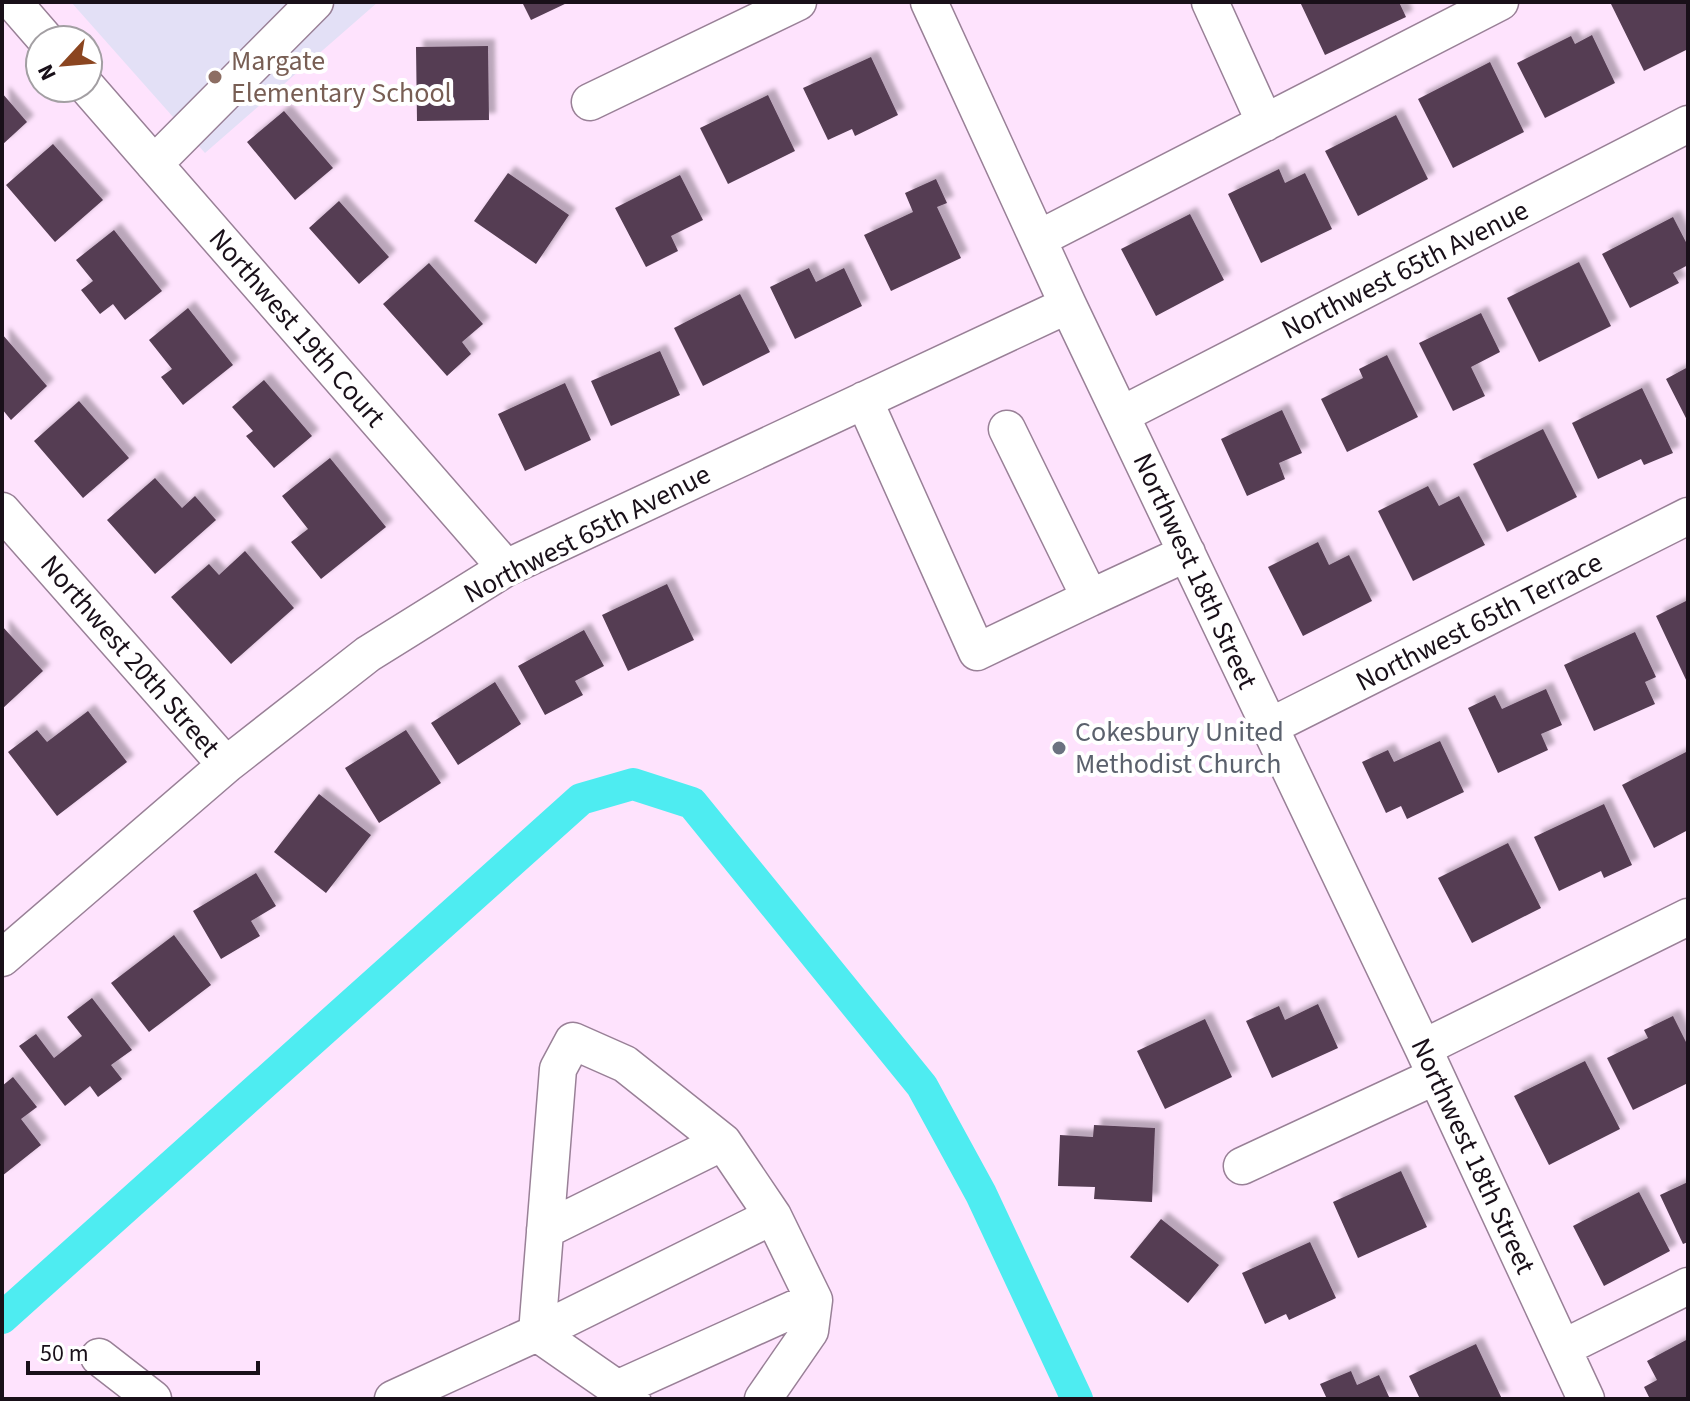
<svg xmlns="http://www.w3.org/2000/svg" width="1690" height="1401" font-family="'Source Sans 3',sans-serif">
<defs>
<filter id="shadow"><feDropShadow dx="7" dy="-7" stdDeviation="2" flood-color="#0004"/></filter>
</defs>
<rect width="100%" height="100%" fill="#fee3fd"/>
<path fill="#e3e0f6" d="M71,2H378L205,153Z"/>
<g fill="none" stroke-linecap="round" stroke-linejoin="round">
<path stroke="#4eecf1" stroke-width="32" d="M2,1318L581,799L633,784L692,803L922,1086L981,1194L1077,1399"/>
</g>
<path fill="#543d52" filter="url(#shadow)" d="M522,2H569L531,20Z
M1300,2H1399L1406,17L1325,55Z
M1610,2H1688V49L1644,71Z
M1592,35L1615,83L1545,118L1517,63L1571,36L1575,44Z
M488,46L489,120L417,121L416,47Z
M871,57L898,115L855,136L852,129L828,140L803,88Z
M1490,62L1524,132L1453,168L1418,99Z
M2,93L27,122L2,145Z
M768,95L795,151L728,184L700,128Z
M284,111L333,168L295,200L247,142Z
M1396,115L1428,179L1358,216L1325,151Z
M53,144L103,200L55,242L6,185Z
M1279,169L1285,183L1305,173L1332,229L1261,263L1228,194Z
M508,173L569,215L536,264L474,221Z
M680,175L703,220L671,236L678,251L646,267L615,208Z
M936,179L947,203L937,207L961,258L891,291L864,235L913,212L905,193Z
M339,201L389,257L359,284L309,228Z
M1190,214L1224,280L1156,316L1121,249Z
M1673,217L1688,246V265L1673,273L1679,283L1630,308L1602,254Z
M114,230L162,291L125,320L113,304L100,314L81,290L93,281L76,260Z
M1579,262L1611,326L1539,362L1507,298Z
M429,263L483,324L462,342L471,354L447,376L383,304Z
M809,268L816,282L844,268L862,306L795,339L770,287Z
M740,294L770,352L703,386L674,328Z
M188,308L233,365L183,405L161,377L172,369L149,340Z
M1481,313L1500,352L1471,367L1485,396L1453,411L1419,343Z
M2,334L47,386L11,420L2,409Z
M660,351L680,395L611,426L591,381Z
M1387,355L1418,417L1347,452L1321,399L1363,378L1359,369Z
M1688,367V422L1666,379Z
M264,380L312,436L274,468L246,436L253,431L232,407Z
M565,383L591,440L525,471L498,414Z
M1642,388L1673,453L1644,465L1641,459L1598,479L1572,423Z
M79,401L129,458L83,498L34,441Z
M1282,410L1302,453L1279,463L1285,479L1247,496L1221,439Z
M1543,429L1577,497L1507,532L1473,464Z
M330,458L386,527L321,579L291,542L308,529L282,496Z
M155,478L182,508L195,496L216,520L155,574L107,520Z
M1428,486L1439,506L1459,496L1485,545L1413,581L1378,511Z
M1318,542L1329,565L1349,555L1372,601L1303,636L1268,567Z
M245,551L294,608L231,664L171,597L209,564L219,575Z
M667,584L694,640L628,671L602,615Z
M1688,600V684L1656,616Z
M2,626L43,671L2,709Z
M584,630L604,666L575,681L583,695L545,715L518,666Z
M1635,632L1656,677L1645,682L1655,704L1594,731L1564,665Z
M495,682L521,724L458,765L431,723Z
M1546,689L1562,725L1541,734L1548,750L1498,773L1468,708L1495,695L1502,709Z
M88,711L127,762L57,816L8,752L37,730L47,742Z
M406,730L441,783L379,823L345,768Z
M1440,741L1464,792L1407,819L1401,806L1386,813L1362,762L1388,750L1394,762Z
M1688,751V830L1654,848L1622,785Z
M319,794L371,835L326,893L274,852Z
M1604,804L1632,865L1604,878L1601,871L1559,891L1534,837Z
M1508,843L1541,908L1472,943L1438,878Z
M256,873L276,906L251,921L260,936L221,959L193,911Z
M174,935L211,985L149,1032L111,983Z
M92,998L132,1050L111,1065L122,1079L98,1097L90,1086L65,1106L19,1046L36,1034L54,1058L82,1036L67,1017Z
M1318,1004L1338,1048L1272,1078L1246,1021L1279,1006L1285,1020Z
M1673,1016L1688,1046V1083L1633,1110L1607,1058L1648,1038L1644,1030Z
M1205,1019L1232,1077L1165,1109L1137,1051Z
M1585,1061L1620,1129L1549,1165L1514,1096Z
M13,1077L37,1107L21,1119L41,1145L2,1176V1086Z
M1094,1125L1155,1128L1152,1202L1094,1199L1095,1187L1058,1186L1060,1135L1093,1137Z
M1401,1171L1427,1227L1358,1258L1333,1202Z
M1688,1182V1242L1683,1244L1660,1195Z
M1639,1192L1670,1251L1604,1286L1573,1226Z
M1161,1219L1219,1265L1188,1303L1130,1257Z
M1310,1242L1336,1298L1289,1320L1286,1314L1265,1324L1242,1273Z
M1688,1339V1399H1650L1644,1387L1657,1380L1647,1361Z
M1476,1344L1502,1399H1420L1409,1376Z
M1351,1371L1357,1385L1379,1375L1390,1399H1327L1320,1384Z"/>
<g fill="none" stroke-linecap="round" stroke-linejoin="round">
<defs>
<path id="minor" d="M13,2L46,40
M929,2L1068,305L1423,1048L1586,1399
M1210,2L1265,123
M88,88L506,568
M590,102L798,2
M154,164L315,2
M1038,239L1500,2
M864,400L977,652L1090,598L1007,429
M1121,415L1688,124
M2,511L226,765
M1090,598L1187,553
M1269,727L1688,516
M2,958L226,765L368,654L506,568L1068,305
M1423,1048L1688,917
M1242,1166L1436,1076
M545,1230L723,1142
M537,1333L558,1069L573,1041L625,1064L723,1142L773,1216L814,1300L810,1331L763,1399
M537,1333L773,1216
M1563,1348L1688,1286
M99,1357L153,1399
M617,1389L814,1300
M393,1399L537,1333L632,1399"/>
</defs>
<use href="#minor" stroke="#998097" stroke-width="39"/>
<use href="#minor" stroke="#fff" stroke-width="36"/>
</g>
<circle fill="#8d6e63" stroke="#fff" stroke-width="3" cx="215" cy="77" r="8"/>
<circle fill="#6b7280" stroke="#fff" stroke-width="3" cx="1059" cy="748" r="8"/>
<g text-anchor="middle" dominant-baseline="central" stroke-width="8" stroke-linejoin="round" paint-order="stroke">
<g font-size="28" fill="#785e54" stroke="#fff" text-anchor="start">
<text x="231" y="61">Margate<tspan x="231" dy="32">Elementary School</tspan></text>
</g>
<g font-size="28" fill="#191019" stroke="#fff">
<text transform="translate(1405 270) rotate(-27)">Northwest 65th Avenue</text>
<text transform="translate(297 328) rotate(49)">Northwest 19th Court</text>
<text transform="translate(587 534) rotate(-27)">Northwest 65th Avenue</text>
<text transform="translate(1195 571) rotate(65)">Northwest 18th Street</text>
<text transform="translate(1479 622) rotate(-27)">Northwest 65th Terrace</text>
<text transform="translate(130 656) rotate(49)">Northwest 20th Street</text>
<text transform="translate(1473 1156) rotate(65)">Northwest 18th Street</text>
</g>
<g font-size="28" fill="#5b616d" stroke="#fff" text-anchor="start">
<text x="1075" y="732">Cokesbury United<tspan x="1075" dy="32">Methodist Church</tspan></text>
</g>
</g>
<rect width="1690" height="1401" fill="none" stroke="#191019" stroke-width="8"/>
<g transform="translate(64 64) rotate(244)"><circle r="38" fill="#ffffff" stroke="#a39fa3" stroke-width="2"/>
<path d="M0-6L14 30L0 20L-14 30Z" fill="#8b4520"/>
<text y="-12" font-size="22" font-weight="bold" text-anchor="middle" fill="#191019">N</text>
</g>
<path d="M28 1361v12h230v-12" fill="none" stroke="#191019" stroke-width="4"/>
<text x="40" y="1361" font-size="24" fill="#191019" stroke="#ffffff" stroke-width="6" paint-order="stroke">50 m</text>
</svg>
